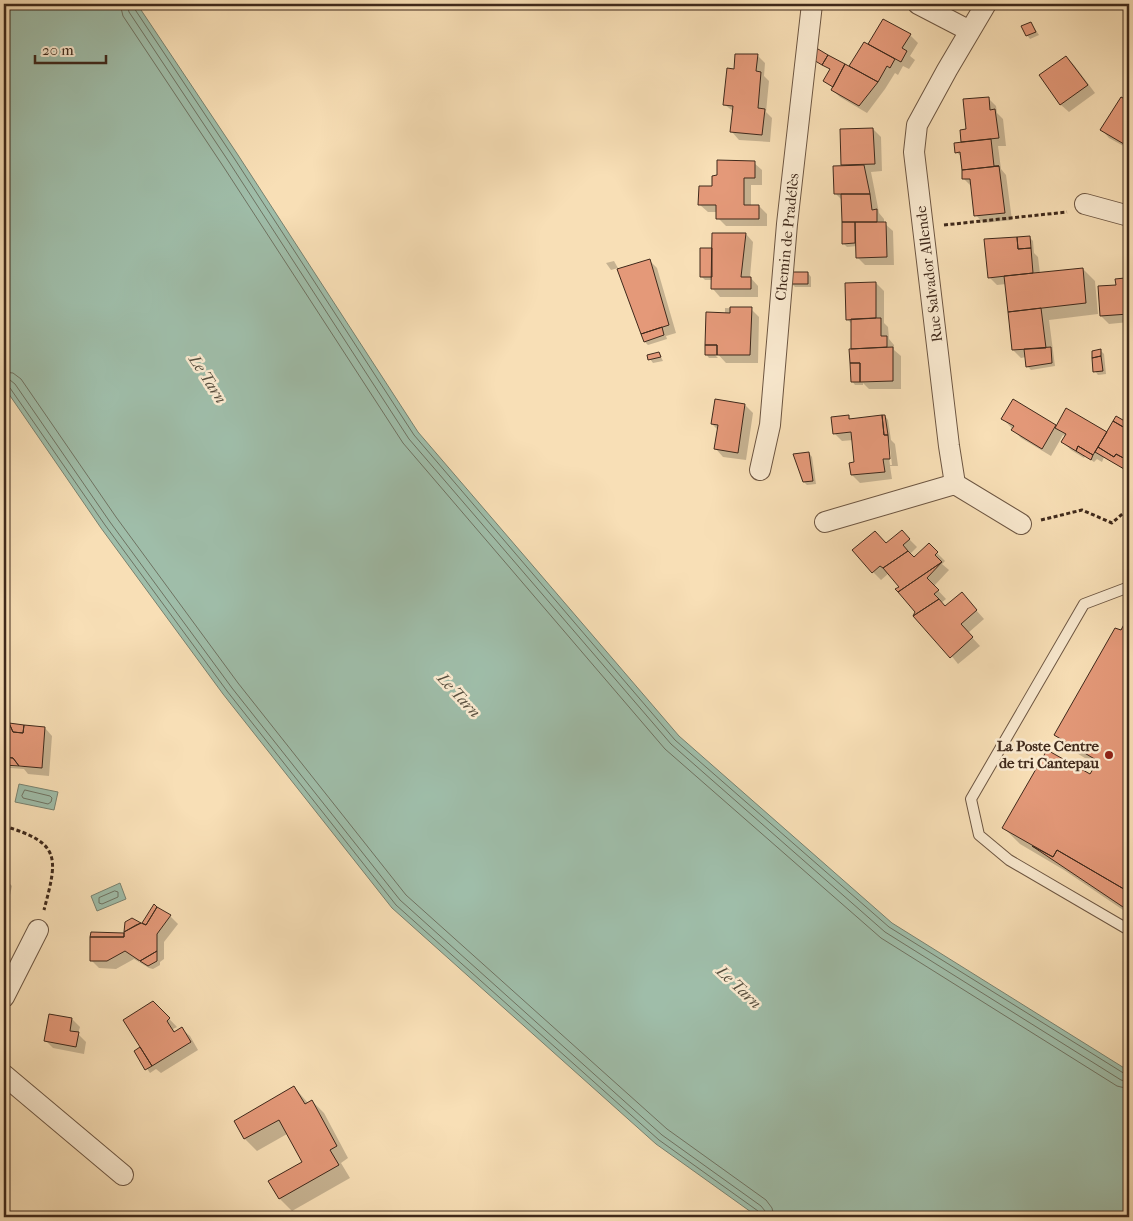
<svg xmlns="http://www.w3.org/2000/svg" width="1133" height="1221" font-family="'IM FELL French Canon',serif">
<rect width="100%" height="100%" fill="#f8dfb6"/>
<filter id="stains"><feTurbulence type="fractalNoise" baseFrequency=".004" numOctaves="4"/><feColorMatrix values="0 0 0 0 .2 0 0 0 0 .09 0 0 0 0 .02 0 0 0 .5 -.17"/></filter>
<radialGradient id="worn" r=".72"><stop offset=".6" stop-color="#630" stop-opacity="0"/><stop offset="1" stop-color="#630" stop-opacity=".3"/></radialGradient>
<path fill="#9fbda9" stroke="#798270" d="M4,4H137L238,155L418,432L679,736L892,923L1129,1071V1217H758L656,1144L392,908L223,694L101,528L4,387Z
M19,784L58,792L54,810L15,802Z
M120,883L126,899L97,911L91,896Z"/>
<path fill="#0003" fill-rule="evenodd" d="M721,4H746L725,9Z
M1068,4H1077L1075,7Z
M883,20L910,35L918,43L910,56L915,60L909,69L903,66L898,75L895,73L885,89L867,113L840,97L832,90L833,88L825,81L831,70L813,58L850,67L864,44L869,46Z
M1031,23L1039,35L1030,39L1027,35Z
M757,55L765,63L764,76L769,81L766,112L772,118L770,142L739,140L732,132L734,112L724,104L735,70Z
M1066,57L1074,65L1095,93L1069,112L1061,105L1040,75Z
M988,98L996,106L997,113L1003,119L1006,146H998L1001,169L1006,175L1012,220L983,223L976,215L971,186L964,179L962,157L956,152L963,143L961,131L967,130Z
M1121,98L1129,103V149L1109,138L1102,130Z
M873,129L881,137L882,171L871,172L879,213L884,219V223L893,231L894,265H865L857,257V246L847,247L843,243V201L836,194L842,166L841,130Z
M754,163L762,170V185H751V206H759L767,214V226H726L718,218V212H708L700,205L713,187Z
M746,234L753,242L750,277L758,286V297H720L713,289V280H705L701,276Z
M1029,237L1033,241L1034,253L1038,257L1040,274L1083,269L1095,281L1098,314L1049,320L1055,366L1031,370L1027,366L1026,357L1021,358L1013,350L1006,284L997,285L989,277Z
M649,260L657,268L676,333L666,336L667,339L648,345L645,342L618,268L611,270L606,263L614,261L619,270Z
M808,273L811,277V287H795L792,284Z
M1129,279V322L1109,324L1101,316L1117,286L1116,280Z
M876,283L884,291V323L888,327L889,339L894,345V350L901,356V389H869L863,383V385H855L852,381V324L847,319Z
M725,308L751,309L759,317L758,363H726L714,350L712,352L718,358H709L706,354L725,314Z
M1100,350L1104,354L1106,374L1098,375L1095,371Z
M659,353L663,361L653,363L650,359Z
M1014,401L1057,427L1107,434L1116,417L1128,424L1129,425V472L1104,457L1102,462L1097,459L1094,462L1085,456L1084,458L1071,450L1063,442L1066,437L1063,435L1051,456L1021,438L1003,419Z
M745,405L753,413L746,460L723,457L716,449L718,430L712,424Z
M848,416L852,420L885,416L888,420L891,440L895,444L898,466H890L892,479L860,483L852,475L856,463L853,440L842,441L834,433ZM886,436L889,439L892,465H890Z
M809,453L812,457L816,484L807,485L804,482Z
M902,532L917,547L910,554L914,558L929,545L945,561L942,564L949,570L934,586L946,599L941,603L946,608L969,602L984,619L968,633L980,646L958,664L916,611L901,587L889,573L881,580L873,572L887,544Z
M1129,618V914L1064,870L1020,844L1004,828L1090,775L1096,765L1072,750L1056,735Z
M4,724L45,728L52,736L49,776L28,774L24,769L10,768L7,801L4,800ZM5,764L19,765L25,767L5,766Z
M4,878L12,886L4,922Z
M154,906L170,916L178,924L164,942V959L160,962V965L153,969L149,968L139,962H143L139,958V962L134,959L116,969L99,968L91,960L125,934L148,927L144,923Z
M153,1002L177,1027L173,1029L175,1032L182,1029L190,1036L198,1050L161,1073L156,1069L150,1073L135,1051L142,1047Z
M72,1019L80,1027L78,1034L86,1042L84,1054L53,1048L45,1040Z
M294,1087L308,1103L312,1101L324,1113L348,1158L341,1163L350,1178L292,1211L280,1199L270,1182L303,1163L287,1134L257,1151L245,1139L236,1121Z
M4,1194L8,1198L4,1204Z"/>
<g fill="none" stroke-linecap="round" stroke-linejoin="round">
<path stroke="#6f7362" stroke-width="1" d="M120,4L123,16L223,166L403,443L665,749L881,938L1117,1086L1129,1089
M127,4L129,12L229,162L409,439L671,744L885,932L1121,1080L1129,1082
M134,4V8L234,158L414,435L675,740L889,927L1125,1074L1129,1075
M4,372L13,373L21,379L116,517L238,683L406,895L667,1129L766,1200L772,1208L774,1217
M4,379L10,380L15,384L110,522L232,688L400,900L662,1135L761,1206L765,1211L766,1217
M4,385L10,388L105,525L227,691L396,905L659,1140L758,1211L760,1217
M25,790L50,796L52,798L51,802L48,804L23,798L22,796Z
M115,891L118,892V897L102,904L99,903V898Z"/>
</g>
<path fill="#e49979" stroke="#3f291b" d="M883,19L911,34L902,48L907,51L901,62L868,44Z
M1031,22L1036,32L1026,36L1021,26Z
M864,42L895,59L890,68L887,66L878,82L849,66Z
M813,46L828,55L822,65L812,59Z
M735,54H758L756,71L761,72L758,108L765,109L762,135L730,132L733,106L723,105L727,68L734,69Z
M828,55L845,64L833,87L823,81L830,69L822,65Z
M1066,56L1088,85L1060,105L1039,75Z
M845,64L878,82L859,106L831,90Z
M989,97L990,110L995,109L999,138L961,142L960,130L966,129L963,99Z
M1121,97L1129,101V147L1100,130Z
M873,128L875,164L841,165L840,129Z
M991,139L994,166H999L962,170L960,152L955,153L954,143Z
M717,160L755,161V178H744V205H759V219H716V205H698L699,186H712V176L717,175Z
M864,165L870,194H834L833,166Z
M999,166L1005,213L974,216L970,179H962V170Z
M841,194H870L872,210L877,209V222H842Z
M842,222H855V243L842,244Z
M855,222H886L887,257L856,258Z
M712,233H746L741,277H751V289H711Z
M1030,236L1031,248L1018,249L1017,237Z
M1017,237L1018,249L1031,248L1033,273L988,278L984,239Z
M700,248H712V277H700Z
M650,259L669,325L641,334L617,269Z
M1083,268L1086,303L1008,312L1004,276Z
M791,272H808V284H790Z
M1129,277V309H1128L1125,278Z
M1125,278L1129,314L1100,316L1098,286L1116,285L1115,279Z
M876,282V318L846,320L845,283Z
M730,307H752L750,355H717V345H705L706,312L730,313Z
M1041,308L1046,348L1012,350L1008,312Z
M876,318H881V336H887V347L851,349V319Z
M662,327L664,335L644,342L641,334Z
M705,345H717V355H705Z
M893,347V381L860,382V363H850L849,349Z
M1051,347L1052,363L1026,367L1024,349Z
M1101,349V356L1092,358V351Z
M659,352L661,357L648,360L647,355Z
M1101,356L1103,371L1093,372L1092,358Z
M850,363H860V382H851Z
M715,399L745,404L738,453L714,449L718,425L711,424Z
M1013,399L1056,425L1042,449L1011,430L1014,426L1001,419Z
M1066,408L1107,432L1093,455L1078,446L1076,451L1061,442L1066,434L1055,428Z
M849,415V419L882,415L884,435H888L890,459H883L885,472L851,475L849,463L854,462L851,432L833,434L831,417Z
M882,415H885L888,435H884Z
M1116,416L1128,423L1125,428L1113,421Z
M1113,421L1125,428L1129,423V471L1124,469L1129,461L1116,454L1114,457L1098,447Z
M1078,446L1093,455L1091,460L1076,451Z
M1098,447L1114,457L1116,454L1129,461L1124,469L1095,452Z
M809,452L813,481L803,482L793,454Z
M902,530L910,539L903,545L908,551L883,568L880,566L872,573L852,550L875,531L886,543Z
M929,543L938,552L935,555L942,562L898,592L895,589L899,587L883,568L908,551L914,557Z
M942,562L927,578L939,590L934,594L939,599L913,616L915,612L898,592Z
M962,592L977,610L961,624L973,637L950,658L913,616L939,599L945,606Z
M1129,615V892L1057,850L1053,857L1002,828L1047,750L1090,774L1098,761L1054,735L1115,628L1121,630Z
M4,723H9L13,732L23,733L24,725L45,727L42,768L19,766L13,758L4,757Z
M9,723L24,725L23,733L13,732Z
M4,757L13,758L19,766L4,765Z
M1032,846L1053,857L1057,850L1129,892V911Z
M154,904L157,907L146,925L142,923Z
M157,907L171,915L157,934V951L140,961L125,951L107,961H90V937H124V932L136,925L141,923L146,925Z
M132,918L141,923L124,932L125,922Z
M91,932L124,933V937H90Z
M157,951V961L148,966L140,961Z
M153,1001L170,1018L167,1021L174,1032L182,1027L191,1042L152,1066L123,1020Z
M49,1014L72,1018L70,1031L79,1032L76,1047L44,1041Z
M140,1047L152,1066L145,1070L134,1051Z
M294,1086L305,1104L312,1100L337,1146L330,1150L339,1165L279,1199L268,1181L302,1162L279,1120L244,1139L234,1121Z"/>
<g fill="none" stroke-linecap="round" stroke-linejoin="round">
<defs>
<path id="service" d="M1129,587L1084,604L971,799L979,835L1009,860L1129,930"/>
<path id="minor" d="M918,4L970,31
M986,4L947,70L917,125L914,152L949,446L955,484L1021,524
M1085,204L1129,216
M760,470L770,425L787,224L812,4
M825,522L955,484
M4,997L38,930
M4,1075L123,1175"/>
</defs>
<use href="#service" stroke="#6d5642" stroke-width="12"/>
<use href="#minor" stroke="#6d5642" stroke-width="22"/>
<path stroke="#3f291b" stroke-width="3" stroke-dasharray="4 2.5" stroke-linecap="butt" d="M944,225L1067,212
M1041,520L1082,510L1112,523L1129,508
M4,826C61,843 58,857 44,910"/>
<use href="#service" stroke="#faead0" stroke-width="10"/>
<use href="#minor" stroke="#faead0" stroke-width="20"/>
</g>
<circle fill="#8f2418" stroke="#faead0" stroke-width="2" cx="1109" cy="755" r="5"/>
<g text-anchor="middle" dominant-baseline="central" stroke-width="5" stroke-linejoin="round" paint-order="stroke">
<g font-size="15" fill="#3f291b" stroke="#faead0">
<text transform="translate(787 237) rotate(-84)">Chemin de Pradélès</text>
<text transform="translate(929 274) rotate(-97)">Rue Salvador Allende</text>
</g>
<g font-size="15" font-weight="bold" fill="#3f291b" stroke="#faead0" text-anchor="end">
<text x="1099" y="746">La Poste Centre<tspan x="1099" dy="17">de tri Cantepau</tspan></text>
</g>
<g font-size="16" font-style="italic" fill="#574e3e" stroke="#faead0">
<text transform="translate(208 379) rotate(57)">Le Tarn</text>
<text transform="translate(459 695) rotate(47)">Le Tarn</text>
<text transform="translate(739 987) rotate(43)">Le Tarn</text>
</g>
</g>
<rect width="1133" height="1221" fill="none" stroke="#f8dfb6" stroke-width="20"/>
<rect x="5" y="5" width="1123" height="1211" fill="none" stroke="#3f291b" stroke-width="2.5"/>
<rect x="10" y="10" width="1113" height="1201" fill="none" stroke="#3f291b"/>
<path d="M35 55v8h71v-8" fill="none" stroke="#3f291b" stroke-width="2.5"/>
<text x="42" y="55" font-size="15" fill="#3f291b" stroke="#faead0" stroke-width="4" paint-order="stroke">20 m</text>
<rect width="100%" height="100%" filter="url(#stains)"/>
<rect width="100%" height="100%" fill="url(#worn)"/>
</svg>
